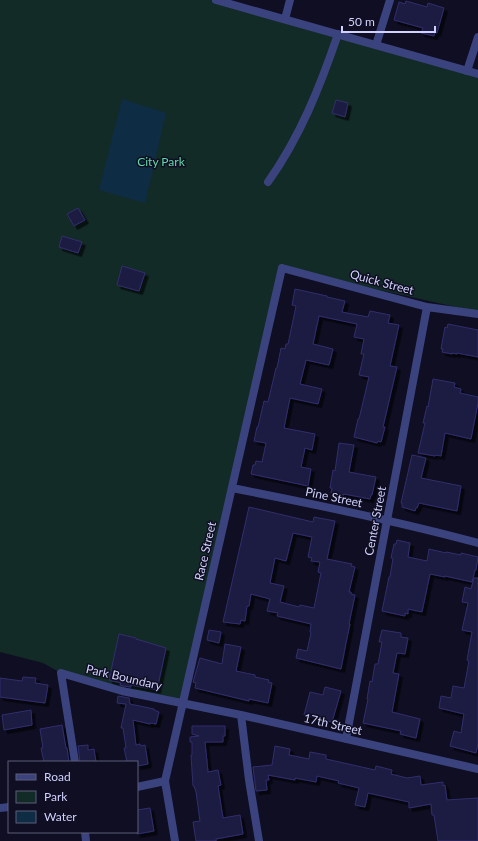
<svg xmlns="http://www.w3.org/2000/svg" width="478" height="841" font-family="Lato,sans-serif">
<defs>
<filter id="shadow"><feDropShadow dx="3.5" dy="3.5" stdDeviation="0" flood-color="#0009"/></filter>
</defs>
<rect width="100%" height="100%" fill="#0f0e22"/>
<path fill="#122b27" d="M0,0H214L478,74V312L282,268L183,703L61,673L43,663L0,652Z"/>
<path fill="#0f2c45" d="M122,99L166,113L145,203L99,190Z"/>
<path fill="#1d1b42" stroke="#312e6d" fill-rule="evenodd" filter="url(#shadow)" d="M406,1L427,7L428,3L444,8L437,33L435,32L434,36L421,33L423,28L394,20L399,2L405,4Z
M336,100L348,103L345,117L332,113Z
M78,208L85,220L74,226L67,214Z
M62,236L82,242L78,253L59,247Z
M122,266L145,273L139,291L117,285Z
M295,289L327,296V297L345,301L342,312L368,317L370,311L390,315L388,323L399,325L390,366L397,367L383,427H385L381,442L378,441L377,443L354,437L358,419H359L369,377L359,375L364,354H361L364,339L354,337L357,324L319,316L313,344L333,349L329,365L306,360L300,384L322,389L318,404L290,398L284,428L315,434L312,450L305,448L301,467L311,469L308,486L251,474L253,465H255L256,461L262,462L266,443L254,441L257,427H258L264,401L268,402L276,368H277L281,348L285,349L286,344H288L296,306L292,305Z
M448,324L478,330V357L457,353V354L452,353V354L442,352L443,349H441L445,327L447,328Z
M433,379L455,383L454,387L461,389L460,393L478,397V403L471,439L445,433L441,456L436,455L435,456L418,453L425,423H423L427,406L428,407Z
M339,443L354,445L349,472L376,477L372,495H371L370,499L344,494V495L331,493L332,488H330L333,470L335,471Z
M412,455L426,458L421,478L461,486L457,511L419,503L417,508H416L415,511L402,507V503H401Z
M249,507L313,522L314,517L335,521L327,559L352,564L351,566L355,567L349,592H351V594L355,595L349,624H350L346,643L341,669L296,658L298,649L307,651L311,633L310,632L311,624L277,616L278,613L267,611L270,599L251,594L249,606H247L245,621L241,620L240,624L223,622ZM293,533L312,537L308,557L312,558L311,561L320,562L318,572L321,573L314,608L300,605L299,607L280,602L284,586L270,583L275,558L286,561Z
M397,540L410,543L408,557L427,561L429,549L446,553V552L461,555V553L478,557L476,570H475L472,582L445,576V577L430,574L422,612L408,609V614L405,613V616L382,611L389,577H390L393,558H391L394,544H396Z
M474,578H478V744L476,753L450,746L454,731L461,733L464,714L439,708L441,696L451,698L453,686L464,688L469,661L467,660L472,632L462,630L468,603L462,602L465,587L471,589Z
M209,630L221,632L219,643L207,640Z
M382,630L401,633V637L408,638L405,654L397,653L393,673L399,674L392,712L420,719L416,738L400,734L401,731L363,723L368,699H367L370,681L372,682L375,664H378L382,642H379Z
M119,634L136,638V639L166,648L157,690L131,685V687L123,686L120,685L121,683L109,680Z
M225,644L241,647L236,671L255,675V677L269,680L268,682L272,683L268,703L249,699V701L195,688L196,683L193,682L200,658L222,664Z
M23,677L36,678L35,683L48,685L45,703L0,697V678L22,681Z
M325,687L341,691L332,722L304,715L310,692L323,695Z
M118,696L129,698L130,704L154,709V710L159,712L156,724L150,723V724L133,720L136,745L140,744L141,746L145,745L148,764L137,766V762H127L124,748H126L123,728H121L126,704L117,703Z
M31,710L32,725L4,730L2,715Z
M62,725L66,748H67L69,762H44L41,748H43L40,729Z
M192,726H225V736H223V742H205L208,772L218,770L221,785L218,786L223,818L240,815L243,834L216,839V841H196L193,822L200,821L196,792L194,786H193L191,755H192V742H190V737L199,736L192,734Z
M88,745V750L94,749L96,762H80L78,746Z
M275,746L290,749L289,755L309,759L310,752L326,755V759L375,770L376,766L392,770L391,774L407,778L420,776L421,785L443,782V786L445,785L447,800L478,798V841H438L434,815H432L431,804L409,808V802L368,793L365,807L355,805L359,788L338,783L339,781L317,776L316,782L295,778V780L268,775L269,780H266L267,790L256,791L253,767L272,765Z
M150,808L154,831L137,834V810Z"/>
<g fill="none" stroke-linecap="round" stroke-linejoin="round">
<path stroke="#3b437f" stroke-width="8" d="M285,19L290,0
M376,45L390,0
M467,71L478,37
M268,182C300,137 320,87 338,34
M232,488C314,504 397,521 478,543
M241,715L249,780L259,841
M346,739L427,307
M75,762L61,673L122,691L241,715L478,769
M137,787L165,781
M0,808L9,807
M85,832L86,841
M175,841L165,781L282,268L427,307L478,314"/>
<path stroke="#3b437f" stroke-width="8" d="M216,0L478,74"/>
</g>
<g text-anchor="middle" dominant-baseline="central" stroke-width="3" stroke-linejoin="round" paint-order="stroke">
<g font-size="12" fill="#60daa9" stroke="#0f0e22">
<text x="161" y="161">City Park</text>
</g>
<g font-size="12" fill="#d1d2fd" stroke="#0f0e22">
<text transform="translate(382 282) rotate(15)">Quick Street</text>
<text transform="translate(334 497) rotate(12)">Pine Street</text>
<text transform="translate(375 521) rotate(-79)">Center Street</text>
<text transform="translate(205 551) rotate(-77)">Race Street</text>
<text transform="translate(124 677) rotate(13)">Park Boundary</text>
<text transform="translate(333 724) rotate(13)">17th Street</text>
</g>
</g>
<rect x="8" y="761" width="130" height="72" fill="#0f0e22" stroke="#5d5c7a"/>
<rect x="16" y="774" width="20" height="6" fill="#3b437f" stroke="#5d5c7a"/>
<text x="44" y="781" font-size="12" fill="#d1d2fd">Road</text>
<rect x="16" y="791" width="20" height="12" fill="#122b27" stroke="#5d5c7a"/>
<text x="44" y="801" font-size="12" fill="#d1d2fd">Park</text>
<rect x="16" y="811" width="20" height="12" fill="#0f2c45" stroke="#5d5c7a"/>
<text x="44" y="821" font-size="12" fill="#d1d2fd">Water</text>
<path d="M342 26v6h93v-6" fill="none" stroke="#d1d2fd" stroke-width="2"/>
<text x="348" y="26" font-size="12" fill="#d1d2fd" stroke="#0f0e22" stroke-width="3" paint-order="stroke">50 m</text>
</svg>
